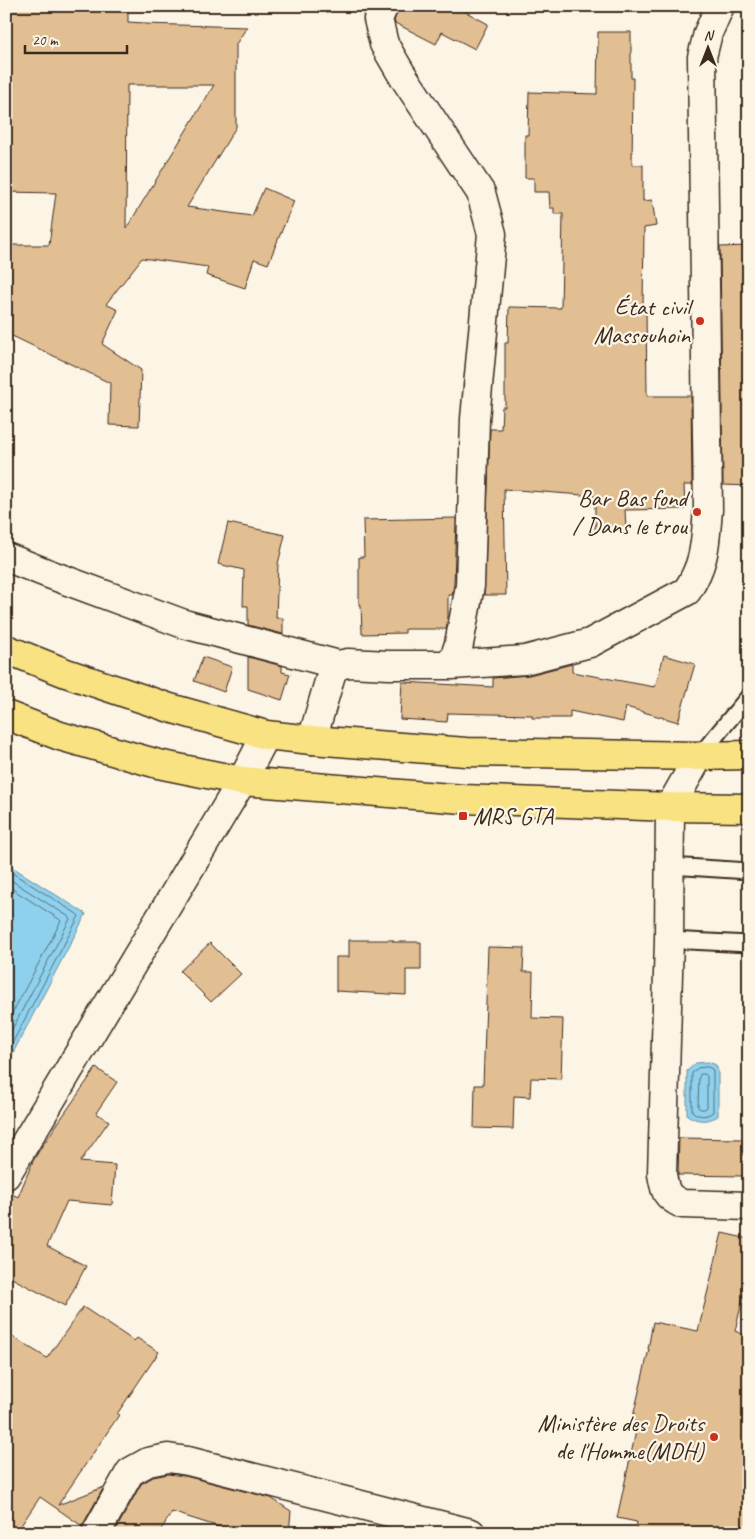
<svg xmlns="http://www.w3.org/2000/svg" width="755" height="1539" font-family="Caveat,sans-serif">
<rect width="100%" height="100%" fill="#fcf5e5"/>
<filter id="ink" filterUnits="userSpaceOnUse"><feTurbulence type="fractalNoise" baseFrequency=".02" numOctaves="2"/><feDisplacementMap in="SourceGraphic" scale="10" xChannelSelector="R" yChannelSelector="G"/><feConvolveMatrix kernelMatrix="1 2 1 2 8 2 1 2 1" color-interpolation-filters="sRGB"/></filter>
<g filter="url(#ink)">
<path fill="#8ed1ef" stroke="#6d8e9b" d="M6,863L86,914L6,1066Z
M709,1062L716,1065L718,1071V1116C707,1122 698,1122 687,1115V1071L696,1063Z"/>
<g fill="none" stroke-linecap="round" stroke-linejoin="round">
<path stroke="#5c6d72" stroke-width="1" d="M6,869L77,914L79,916L6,1055
M6,877L69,917L70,919L6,1041
M6,885L59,919L61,921L6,1025
M708,1067L712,1069L713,1071V1112C707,1117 697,1117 692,1111V1073L698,1068Z
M701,1074H705L707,1076V1107L705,1109H700L698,1107L699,1077Z"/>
</g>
<path fill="#e2be93" stroke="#3b2a1e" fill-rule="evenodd" d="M6,6H128V22L144,23V24L247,27L236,44V127L187,207L252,216L264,188L294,201L268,264L254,259L245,288L206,275L208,267L142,258L106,304L118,310L102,344L141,370L139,426L109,425L110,383L6,333V245H49L56,193L6,192ZM127,85H214L126,229Z
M399,6H455L488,24L475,49L442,32L436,44L395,23L394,21Z
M598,32H631V78H633L632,165H643V201L652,200L656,226L644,228L643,308H646L647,396H691L692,485H684L685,509L625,510L626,529L595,530V496L504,489L506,595H484L490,429H501L502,407H505V343H508L509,307L561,308L563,214H554V208H550L549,192H534V178H525V135H528L529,92L597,94Z
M749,246V486L723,485L720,247Z
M456,518L454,584L452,595H448V617L446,629H405V633L362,634L361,605H359V557H364L363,520Z
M228,523L285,535L278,564L276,618H283V634L248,625V606H243L244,570L218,564Z
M664,655L695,664L678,722L626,707L623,722L570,711V718H532V715L448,713L447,722L400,719L402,682L493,687V678L529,675L572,664V672L655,687Z
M203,657L232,667L224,692L194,681Z
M248,657L282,666V672L290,674L282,700L248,689Z
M349,940H393V942H421V970H406V995L336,991V957H349Z
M210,943L241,974L211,1002L180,971Z
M488,947L524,948L523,972H533L532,1018L563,1019L561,1079L531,1078L530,1097L514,1096L513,1129L474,1128L475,1085H483Z
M96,1068L117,1082L96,1113L109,1121L80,1162L115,1165L112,1205L67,1201L47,1246L86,1266L65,1306L6,1275V1191L18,1197L33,1161L42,1146Z
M679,1138L743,1139V1176L678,1175Z
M722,1233L749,1239V1273L735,1331L749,1337V1533H635L637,1522L617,1518L638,1422L632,1421L649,1349H648L653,1322L698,1331Z
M83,1307L134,1341L137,1338L159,1352L117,1414L119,1415L58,1505L104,1487L82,1526L40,1497L16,1533H6V1333L47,1358Z
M168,1474L185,1476L271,1498L291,1511L289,1533H238L172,1512L159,1533H114L141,1484L153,1477Z"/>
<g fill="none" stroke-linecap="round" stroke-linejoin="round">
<defs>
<path id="lane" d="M699,756L749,696
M670,866L749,871
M669,940L749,944"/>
<path id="street" d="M6,557L49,574L184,624L339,665
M452,665L525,660L590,643L687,591C706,562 705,542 708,510L702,57L708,33L720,6
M312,740L332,671L339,665L348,663L389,665H452L459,644L470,586L475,419L492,234L481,193L401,73L384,44L378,19L384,6
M699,756L670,807L669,940L662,1174C665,1191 665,1196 682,1204L749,1206
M6,1175L242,781L266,735
M96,1533L130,1472L148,1462L168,1458L188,1461L471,1533"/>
<path id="primary" d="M6,649L66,673L170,708L266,735L312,740L466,752L699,756L749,755
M6,715L60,736L158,764L242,781L463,799L670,807L749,808"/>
</defs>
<use href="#lane" stroke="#3b2a1e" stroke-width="19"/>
<use href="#street" stroke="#3b2a1e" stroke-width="31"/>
<use href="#primary" stroke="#3b2a1e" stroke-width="31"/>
<use href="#lane" stroke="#fcf5e5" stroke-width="15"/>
<use href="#street" stroke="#fcf5e5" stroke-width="28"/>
<use href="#primary" stroke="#f8e281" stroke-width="28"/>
</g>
</g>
<g fill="#c8321e" stroke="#fcf5e5" stroke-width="2">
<circle cx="700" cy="321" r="5"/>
<circle cx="697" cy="512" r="5"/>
<rect x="458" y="811" width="10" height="10" rx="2.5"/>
<circle cx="714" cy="1437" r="5"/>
</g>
<g text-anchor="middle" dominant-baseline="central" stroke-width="4.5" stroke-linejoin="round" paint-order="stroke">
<g font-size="24" fill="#3b2a1e" stroke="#fcf5e5" text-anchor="end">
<text x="690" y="307">État civil<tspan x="690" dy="28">Massouhoin</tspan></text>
<text x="687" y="498">Bar Bas fond<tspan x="687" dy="28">/ Dans le trou</tspan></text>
<text x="473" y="816" text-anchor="start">MRS GTA</text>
<text x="704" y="1423">Ministère des Droits<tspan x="704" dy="28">de l'Homme(MDH)</tspan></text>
</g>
</g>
<rect width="755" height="1539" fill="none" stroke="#fcf5e5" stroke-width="25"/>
<rect x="12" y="12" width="730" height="1514" fill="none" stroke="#3b2a1e" stroke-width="2" filter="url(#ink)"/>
<g transform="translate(708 48)" stroke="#fcf5e5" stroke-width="4" paint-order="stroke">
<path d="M0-4L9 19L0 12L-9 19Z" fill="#3b2a1e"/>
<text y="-8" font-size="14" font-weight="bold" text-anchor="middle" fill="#3b2a1e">N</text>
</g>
<path d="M25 45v8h102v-8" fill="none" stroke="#3b2a1e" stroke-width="2.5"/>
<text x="32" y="45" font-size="15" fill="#3b2a1e" stroke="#fcf5e5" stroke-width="4" paint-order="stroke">20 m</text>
</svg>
